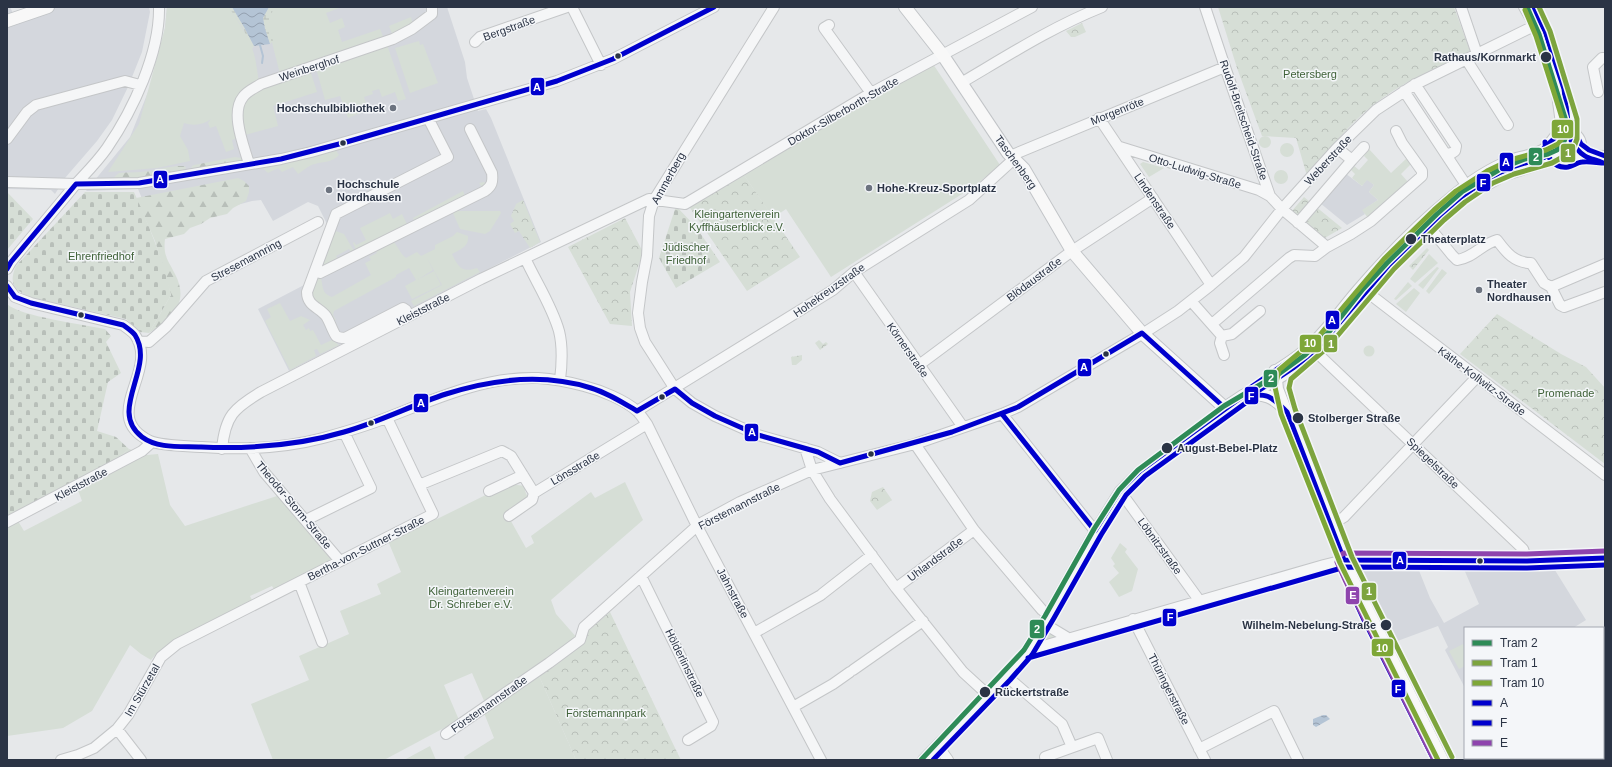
<svg xmlns="http://www.w3.org/2000/svg" width="1612" height="767" font-family="Helvetica,sans-serif">
<defs>
<pattern id="forest-firs" width="22" height="20" patternUnits="userSpaceOnUse"><rect width="22" height="20" fill="#d6ded6"/><path d="M5 1l3.5 6h-7zM16 11l3.5 6h-7z" fill="#b8bfb9"/></pattern>
<pattern id="wetland-marsh" width="20" height="14" patternUnits="userSpaceOnUse"><rect width="20" height="14" fill="#d6ded6"/><path d="M1 5h8M5 5V1M11 12h8M15 12V8" fill="none" stroke="#b8bfb9"/></pattern>
<pattern id="cemetery-stones" width="16" height="16" patternUnits="userSpaceOnUse"><rect width="16" height="16" fill="#d6ded6"/><path d="M2 7V4a2 2 0 0 1 4 0v3zM10 15v-3a2 2 0 0 1 4 0v3z" fill="#b8bfb9"/></pattern>
<pattern id="park-crowns" width="20" height="18" patternUnits="userSpaceOnUse"><rect width="20" height="18" fill="#d6ded6"/><path d="M2 6a3 3 0 1 1 6 0M12 15a3 3 0 1 1 6 0" fill="none" stroke="#b8bfb9"/></pattern>
<pattern id="water-waves" width="16" height="10" patternUnits="userSpaceOnUse"><rect width="16" height="10" fill="#b4c4d5"/><path d="M0 5q4-4 8 0t8 0" fill="none" stroke="#93a0af"/></pattern>
</defs>
<rect width="100%" height="100%" fill="#e6e8ea"/>
<path fill="#d4d7dd" d="M7,7H10L13,13L30,7H149L150,12L142,52L128,87L112,120L97,141L65,178L55,194L51,190L7,189Z
M167,7H447L465,62L467,78L478,111L486,109L491,118L541,242L289,371L258,309L306,284L327,224L318,206L308,202L273,221L261,200L252,201L154,227L138,189L86,191L130,137L154,77L165,28Z
M1345,173L1362,186L1367,179L1374,185L1369,192L1378,200L1363,210L1365,214L1347,225L1320,203Z
M1463,567H1553L1586,620L1573,628H1465V688L1445,650L1448,647L1438,626L1392,643L1358,575L1359,572L1363,570L1418,568L1430,598L1444,623L1479,604Z"/>
<path fill="#d6ded6" fill-rule="evenodd" d="M167,7H229C237,21 247,33 252,48C256,58 257,71 259,82C233,104 229,103 238,138L232,140L234,149L226,152L216,126L210,128L208,123L211,119C203,125 194,126 184,123L180,136L188,150L190,161L157,168L108,172L139,124L165,28Z
M273,7H342L326,13L330,23L342,18L345,27L338,30L342,42L380,29L384,39L280,74C276,57 270,39 269,22C268,17 273,13 273,7Z
M411,17L413,25L393,36L389,26Z
M419,41L420,45L423,44L438,83L410,93L395,48Z
M387,45L406,99L398,101L395,92L382,97L379,89L372,91L373,94L364,97L368,110L348,118L340,96L325,100L316,68Z
M933,64L1000,165L973,187L831,277L786,209L773,218L742,172Z
M310,70L317,92L273,106L278,126L245,135L243,120V101L250,93Z
M1259 142a6 6 0 1 1 12 0a6 6 0 1 1-12 0Z
M1280 150a7 7 0 1 1 14 0a7 7 0 1 1-14 0Z
M335,149L339,155C332,163 324,161 315,164C309,165 303,171 298,174L293,167L282,172L278,168L268,173L259,165Z
M1369,149L1391,173L1407,158L1411,164L1401,174L1408,182L1368,218L1362,210L1378,200L1369,192L1374,185L1367,180L1362,186L1352,178L1355,174L1350,169L1353,165L1359,170L1368,160L1364,156Z
M1143,162L1164,168L1149,177L1140,164Z
M1274 177a7 7 0 1 1 14 0a7 7 0 1 1-14 0Z
M484,182L488,184L415,222L413,218L463,191L465,196L482,187L479,183Z
M454,211H500L501,213L490,231L485,234L460,229L453,213Z
M390,213L393,219L402,214L408,226L357,252L353,243L354,242L356,245L366,240L360,228Z
M333,230L344,234L355,253L352,254L349,249L336,256L339,261L326,266L322,264Z
M457,232L468,236C469,247 461,249 452,254C458,267 462,273 477,268L480,272L414,306L411,301L442,285L427,258L433,270L417,280L434,271L441,285L412,299L405,286L416,280L409,268L396,275V277L334,311L333,315L336,320H332L316,305L311,295L316,279L320,276C324,285 320,293 332,297L371,275L365,263L371,260L369,257L377,253L374,247L390,239C398,244 399,253 406,258L417,252L421,256L435,249V245L453,236Z
M1429,254L1438,263L1415,283L1410,279Z
M1437,267L1439,268L1423,289L1418,285Z
M1442,269L1447,273L1429,294L1426,291Z
M1408,282L1412,286L1396,300L1394,299Z
M1414,288L1420,293L1406,312L1396,304Z
M280,303L290,321L301,316L310,320L303,325L306,330L309,328L310,331L313,330L321,345L332,340L339,345L320,354L317,349L314,350L316,356L290,370L265,321L271,317L267,309Z
M1363.5 351a5.5 5.5 0 1 1 11 0a5.5 5.5 0 1 1-11 0Z
M129,449L147,455L158,454L170,505L185,526L280,495L335,560L275,591L272,586L250,596L253,602C225,616 169,636 151,660L141,654L130,645L92,711L63,728L7,736V516L116,459ZM78,490L82,501L24,531L18,521Z
M625,482L643,520L551,600L556,614L578,639L536,669L576,760H465L464,757L494,738L484,713L488,710L472,673L444,685L459,720L384,760H273L251,704L309,680L299,656L349,634L340,611L381,594L377,584L401,572L388,541L430,519H437L508,484L526,486L525,491L529,500L507,514L526,548L534,543L531,536L591,492L595,498Z
M1120,543L1127,549L1125,552L1138,569L1132,591L1119,597L1109,582L1119,573L1113,566L1115,564L1111,558Z
M1046,631L1058,638L1038,644Z
M1463,644L1465,648V666L1459,669L1449,651Z
M430,746L436,760H404Z"/>
<path fill="url(#forest-firs)" d="M235,157L241,158L243,164L191,171L192,166L194,165Z
M183,166L186,167L184,172L149,179H112L119,173C130,172 142,173 154,170C165,168 172,166 183,166Z
M238,178L244,181L249,186V192L246,201L233,208L227,214L210,218L201,224L190,228L184,234L165,239C163,256 168,260 175,274C190,303 172,318 149,333L171,295L155,241L136,198Z"/>
<path fill="url(#wetland-marsh)" d="M229,7H232L244,27L254,46L252,49L243,28L235,17Z
M269,7H273V10L269,20L273,41L270,44L265,29L263,18Z"/>
<path fill="url(#cemetery-stones)" d="M7,192L33,219L7,250Z
M85,192H134C149,226 163,259 171,295L149,333L140,332L126,319L34,298C17,292 7,286 16,266Z
M676,206L696,227L720,262L676,288L659,258Z
M7,304C19,316 85,325 105,329L111,336L106,342L121,373L108,382L97,431L116,437L129,449L116,459L7,516Z"/>
<path fill="url(#park-crowns)" d="M1218,7H1454L1470,51C1437,68 1401,82 1372,106C1347,126 1327,152 1307,176L1296,138L1262,136L1237,68Z
M1082,23L1086,32L1075,37H1071L1066,31Z
M742,172L800,257L747,291L688,205Z
M1304,197L1342,228L1323,239L1291,212Z
M523,200L540,242L530,248L519,231L515,233L510,224L514,221L511,216L516,204Z
M625,218L643,252L630,292L632,326L610,324L568,247Z
M1427,248L1429,250L1413,270L1409,266Z
M1497,314L1561,354L1586,367L1605,388V464L1460,354Z
M819,340L823,344L826,342L828,344L820,350L815,343Z
M802,355V360L796,365H792L791,357Z
M883,487L892,500L877,510L870,501L872,492Z
M610,612L675,748L681,760H576L536,669L578,639Z"/>
<path fill="url(#water-waves)" d="M232,7H269L263,18L265,29L270,44L254,46L244,27Z
M1323,715H1326L1330,719L1316,727L1313,725V719Z"/>
<g fill="none" stroke-linecap="round" stroke-linejoin="round">
<path stroke="#b4c4d5" stroke-width="2" d="M260,45L263,56L262,63"/>
<defs>
<path id="minor" d="M572,7L601,65
M774,7L654,200L649,216L647,256L642,282L638,313L640,328L645,342L675,389L692,403L715,416L758,435L818,452L840,463
M1205,7L1225,67L1270,196L1282,209L1327,247
M1461,7L1477,54
M1524,7L1538,31
M1534,7L1538,16L1570,120L1576,134
M829,25L824,28L871,93
M475,42L480,37L567,7
M1466,59L1508,125
M961,83C1007,56 1052,27 1102,7
M1415,84L1456,146L1455,151L1452,153L1447,154
M1404,91L1466,185
M1598,92L1593,67L1602,58H1605
M1557,94L1562,131
M1099,118L1211,285
M7,139L27,112L36,105L125,81L140,85
M1120,147L1259,190L1270,196
M1577,155L1605,156
M1010,156L1225,67
M1352,160L1364,147
M249,164C244,146 230,113 243,97C247,91 255,88 261,84L393,39L412,29L432,14V7
M7,182L76,184L139,183L281,159L311,152L557,81L613,59L714,7
M1298,223L1352,160L1337,148
M1430,228L1452,255L1457,260C1473,258 1482,244 1497,240C1506,252 1514,263 1531,263L1544,283L1551,287
M525,258C536,282 552,306 559,331C563,347 562,364 560,380
M1605,264L1551,287L1560,305L1564,307L1605,292
M7,269L11,262C32,236 54,211 75,185C86,173 98,161 107,148C133,110 160,53 159,7
M316,272L320,273L485,191C492,186 493,182 492,173L470,129
M854,272L963,427
M7,286L15,297L31,303L123,325C127,328 132,331 135,335C160,371 98,416 150,441C161,446 189,446 202,447C242,450 285,448 323,438C345,432 366,426 386,418C435,399 485,376 538,378C554,379 569,382 584,386C600,390 625,400 637,411C641,415 644,420 647,424L697,526L821,760
M1363,289L1605,475
M1191,301L1222,336
M409,316L406,310L403,308L345,338C342,338 339,338 336,336C332,330 330,322 326,316C319,307 307,306 307,292L336,214L448,157L428,118
M1212,324L1289,258L1294,255L1315,256L1327,247L1351,234L1371,221L1422,176V171L1402,143L1396,131
M1222,336L1232,334L1260,311
M1222,336L1220,343L1224,355
M138,341L149,342L166,327L206,281L318,222
M1317,353L1523,549L1527,561
M919,365L1072,251L1153,198
M1275,371C1287,363 1299,356 1309,346C1329,328 1343,306 1361,286C1388,255 1417,225 1449,199C1467,183 1489,168 1513,159C1522,156 1533,155 1542,150C1551,146 1553,133 1564,131C1573,129 1582,138 1581,147C1579,166 1550,164 1552,142
M1276,380L1295,369L1317,353L1392,266L1430,228L1464,198L1503,176L1559,158
M637,411L833,290L854,272L969,200L1014,159
M1002,414L1095,531
M915,444L974,530L1042,610L1048,615
M250,448L264,472L340,561
M805,448L812,470L830,499L896,588L963,672L987,694
M222,449C225,416 234,408 261,392L481,279L649,199L685,204L871,93L1032,7
M419,485L502,451L511,456L534,493
M489,491L523,475
M1120,491L1199,600
M509,516L532,500L534,493L647,424
M306,520L371,488L344,432
M7,522L142,451L152,442
M1331,525L1344,517L1477,377
M641,576L713,722L711,726L688,740
M299,582L322,642
M896,588L974,530
M822,594L872,555
M1133,619L1205,760
M1043,623L1068,638
M754,633L821,595
M1026,651L1324,565L1344,560L1527,561L1605,558
M853,670L923,621
M1005,675L1062,724L1072,747
M1603,694L1605,693
M793,707L833,684L850,672
M117,729L141,760
M446,734L549,663L580,640L584,627L697,526L703,522L740,502L812,470L915,444L1002,414L1018,407L1147,331L1178,311L1211,285L1244,257L1282,209L1337,148L1376,110L1414,85L1540,23
M938,746L948,760
M1199,749L1274,711L1298,760
M1567,758L1568,760
M61,760L78,755L94,748L117,729L128,715L161,657L177,644L433,514L387,418
M923,760L1005,675L1026,651L1048,615L1095,531L1120,491L1140,471L1225,408
M1046,760L1045,757L1098,738L1107,760
M1496,760L1500,758"/>
<path id="major" d="M905,7L942,54L1008,153L1024,169L1072,251L1142,333L1225,408L1243,396L1276,380
M7,21L48,7
M1275,371L1277,389L1352,579L1442,760
M1249,395C1265,393 1273,397 1284,408"/>
</defs>
<use href="#minor" stroke="#c4c6c8" stroke-width="12"/>
<use href="#major" stroke="#c2c5c8" stroke-width="14"/>
<use href="#minor" stroke="#f5f6f7" stroke-width="10"/>
<use href="#major" stroke="#f8f8f8" stroke-width="12"/>
<path stroke="#cecfd2" stroke-width="1" d="M1391,259L1407,247
M1238,397C1260,388 1274,390 1288,411"/>
<defs>
<path id="bus-1" d="M7,269L11,262L76,184L139,183L281,159L343,143L557,81L613,59L714,7
M7,286L15,297L31,303L123,325C127,328 132,331 135,335C156,368 107,410 142,437C158,449 182,446 201,447C250,449 297,446 344,432C379,422 412,405 446,394C493,379 543,373 591,388C608,393 622,402 637,411L675,389L692,403L715,416L758,435L818,452L840,463L952,432L1018,407L1142,333L1225,408
M1243,396L1247,390L1310,346L1384,260L1431,215L1466,185L1496,167L1513,159L1541,151L1562,131H1571L1576,134L1581,144L1589,150L1605,156
M1002,414L1095,531L1120,491L1140,471L1243,396C1268,393 1270,395 1287,412L1344,560L1527,561L1605,558"/>
<path id="bus-2" d="M1558,107C1564,124 1569,146 1585,156C1590,159 1597,160 1603,163
M1545,142C1545,155 1553,169 1568,167C1573,166 1578,162 1582,162C1590,161 1598,163 1605,163
M1338,563L1364,620L1434,760
M1028,658L1345,567L1527,568L1605,565
M933,760L1010,680L1032,655L1054,618L1101,535L1126,495L1145,476L1247,402L1252,395L1293,368L1315,351L1389,265L1454,203L1470,191L1499,173L1515,166L1545,157L1567,136L1569,130L1564,89L1545,31L1532,7"/>
<path id="bus-3" d="M1434,760L1346,582L1337,562L1339,556L1344,553L1527,554L1605,551"/>
</defs>
<use href="#bus-1" stroke="#f4f6f9" stroke-width="8"/>
<use href="#bus-2" stroke="#f4f6f9" stroke-width="8"/>
<use href="#bus-3" stroke="#f4f6f9" stroke-width="8"/>
<use href="#bus-1" stroke="#0000cd" stroke-width="5"/>
<use href="#bus-2" stroke="#0000cd" stroke-width="5"/>
<use href="#bus-3" stroke="#8e44ad" stroke-width="5"/>
<defs>
<path id="tram-1" d="M921,760L1024,650L1045,616L1094,529L1119,490L1138,470L1224,406L1280,373L1305,355L1329,332L1363,289L1387,263L1437,214L1463,191L1502,168L1525,159L1548,154L1557,150L1563,144L1566,136V121L1539,34L1527,7"/>
<path id="tram-2" d="M1452,757L1352,557L1295,409L1289,388L1291,379L1328,347L1394,269L1444,220L1465,202L1493,183L1514,174L1552,163L1566,155L1574,147L1577,139V119L1550,31L1539,7"/>
<path id="tram-3" d="M1438,760L1340,563L1281,414L1275,387L1279,370L1318,337L1384,259L1434,210L1456,191L1487,171L1510,160L1546,150L1558,144L1562,139L1563,121L1536,36L1525,10"/>
</defs>
<use href="#tram-1" stroke="#f4f6f9" stroke-width="8"/>
<use href="#tram-2" stroke="#f4f6f9" stroke-width="8"/>
<use href="#tram-3" stroke="#f4f6f9" stroke-width="8"/>
<use href="#tram-1" stroke="#2e8b57" stroke-width="5"/>
<use href="#tram-2" stroke="#7da43e" stroke-width="5"/>
<use href="#tram-3" stroke="#7ea737" stroke-width="5"/>
</g>
<g fill="#2b3445" stroke="#f4f6f9" stroke-width="1.5">
<circle cx="618" cy="56" r="3.5"/>
<circle cx="1546" cy="57" r="6"/>
<circle cx="343" cy="143" r="3.5"/>
<circle cx="1411" cy="239" r="6"/>
<circle cx="81" cy="315" r="3.5"/>
<circle cx="1106" cy="354" r="3.5"/>
<circle cx="662" cy="397" r="3.5"/>
<circle cx="1298" cy="418" r="6"/>
<circle cx="371" cy="423" r="3.5"/>
<circle cx="1167" cy="448" r="6"/>
<circle cx="871" cy="454" r="3.5"/>
<circle cx="1480" cy="561" r="3.5"/>
<circle cx="1386" cy="625" r="6"/>
<circle cx="985" cy="692" r="6"/>
</g>
<g fill="#6c737f" stroke="#f4f6f9" stroke-width="1.5">
<circle cx="393" cy="108" r="4"/>
<circle cx="869" cy="188" r="4"/>
<circle cx="329" cy="190" r="4"/>
<circle cx="1479" cy="290" r="4"/>
</g>
<g text-anchor="middle" dominant-baseline="central" stroke-width="3" stroke-linejoin="round" paint-order="stroke">
<g font-size="11" fill="#2b3445" stroke="#f4f6f9">
<text transform="translate(509 28) rotate(-20)">Bergstraße</text>
<text transform="translate(309 68) rotate(-18)">Weinberghof</text>
<text transform="translate(843 111) rotate(-30)">Doktor-Silberborth-Straße</text>
<text transform="translate(1117 111) rotate(-22)">Morgenröte</text>
<text transform="translate(1244 120) rotate(71)">Rudolf-Breitscheid-Straße</text>
<text transform="translate(1328 160) rotate(-47)">Weberstraße</text>
<text transform="translate(1016 162) rotate(54)">Taschenberg</text>
<text transform="translate(1195 171) rotate(17)">Otto-Ludwig-Straße</text>
<text transform="translate(668 178) rotate(-61)">Ammerberg</text>
<text transform="translate(1155 201) rotate(56)">Lindenstraße</text>
<text transform="translate(246 260) rotate(-28)">Stresemannring</text>
<text transform="translate(1034 279) rotate(-37)">Blödaustraße</text>
<text transform="translate(829 290) rotate(-35)">Hohekreuzstraße</text>
<text transform="translate(423 309) rotate(-27)">Kleiststraße</text>
<text transform="translate(908 350) rotate(55)">Körnerstraße</text>
<text transform="translate(1482 381) rotate(37)">Käthe-Kollwitz-Straße</text>
<text transform="translate(1433 463) rotate(44)">Spiegelstraße</text>
<text transform="translate(575 468) rotate(-31)">Lönsstraße</text>
<text transform="translate(81 484) rotate(-28)">Kleiststraße</text>
<text transform="translate(294 505) rotate(50)">Theodor-Storm-Straße</text>
<text transform="translate(739 506) rotate(-27)">Förstemannstraße</text>
<text transform="translate(1160 546) rotate(54)">Löbnitzstraße</text>
<text transform="translate(366 548) rotate(-27)">Bertha-von-Suttner-Straße</text>
<text transform="translate(935 559) rotate(-37)">Uhlandstraße</text>
<text transform="translate(733 593) rotate(62)">Jahnstraße</text>
<text transform="translate(685 663) rotate(64)">Hölderlinstraße</text>
<text transform="translate(1169 689) rotate(63)">Thüringerstraße</text>
<text transform="translate(142 690) rotate(-60)">Im Stürzetal</text>
<text transform="translate(489 704) rotate(-35)">Förstemannstraße</text>
</g>
<g font-size="11" font-weight="bold" fill="#2b3445" stroke="#f4f6f9" text-anchor="start">
<text x="1536" y="57" text-anchor="end">Rathaus/Kornmarkt</text>
<text x="1421" y="239">Theaterplatz</text>
<text x="1308" y="418">Stolberger Straße</text>
<text x="1177" y="448">August-Bebel-Platz</text>
<text x="1376" y="625" text-anchor="end">Wilhelm-Nebelung-Straße</text>
<text x="995" y="692">Rückertstraße</text>
</g>
<g font-size="11" fill="#3f6138" stroke="#f4f6f9">
<text x="1310" y="74">Petersberg</text>
<text x="737" y="214">Kleingartenverein<tspan x="737" dy="13">Kyffhäuserblick e.V.</tspan></text>
<text x="686" y="247">Jüdischer<tspan x="686" dy="13">Friedhof</tspan></text>
<text x="101" y="256">Ehrenfriedhof</text>
<text x="1566" y="393">Promenade</text>
<text x="471" y="591">Kleingartenverein<tspan x="471" dy="13">Dr. Schreber e.V.</tspan></text>
<text x="606" y="713">Förstemannpark</text>
</g>
<g font-size="11" font-weight="bold" fill="#2b3445" stroke="#f4f6f9" text-anchor="start">
<text x="385" y="108" text-anchor="end">Hochschulbibliothek</text>
<text x="337" y="184">Hochschule<tspan x="337" dy="13">Nordhausen</tspan></text>
<text x="877" y="188">Hohe-Kreuz-Sportplatz</text>
<text x="1487" y="284">Theater<tspan x="1487" dy="13">Nordhausen</tspan></text>
</g>
</g>
<g stroke="#f4f6f9" stroke-width="1.5">
<rect x="530" y="77" width="15" height="19" rx="4" fill="#0000cd"/>
<rect x="1551" y="119" width="23" height="20" rx="4" fill="#7ea737"/>
<rect x="1560" y="143" width="16" height="20" rx="4" fill="#7da43e"/>
<rect x="1528" y="147" width="15" height="19" rx="4" fill="#2e8b57"/>
<rect x="1499" y="152" width="15" height="20" rx="4" fill="#0000cd"/>
<rect x="153" y="170" width="15" height="19" rx="4" fill="#0000cd"/>
<rect x="1476" y="173" width="15" height="19" rx="4" fill="#0000cd"/>
<rect x="1325" y="310" width="15" height="20" rx="4" fill="#0000cd"/>
<rect x="1299" y="334" width="23" height="19" rx="4" fill="#7ea737"/>
<rect x="1323" y="334" width="15" height="19" rx="4" fill="#7da43e"/>
<rect x="1077" y="358" width="15" height="19" rx="4" fill="#0000cd"/>
<rect x="1263" y="369" width="15" height="19" rx="4" fill="#2e8b57"/>
<rect x="1244" y="386" width="15" height="19" rx="4" fill="#0000cd"/>
<rect x="413" y="393" width="16" height="20" rx="4" fill="#0000cd"/>
<rect x="744" y="423" width="15" height="19" rx="4" fill="#0000cd"/>
<rect x="1392" y="551" width="15" height="19" rx="4" fill="#0000cd"/>
<rect x="1361" y="582" width="16" height="19" rx="4" fill="#7da43e"/>
<rect x="1345" y="586" width="15" height="19" rx="4" fill="#8e44ad"/>
<rect x="1162" y="608" width="15" height="19" rx="4" fill="#0000cd"/>
<rect x="1029" y="619" width="16" height="20" rx="4" fill="#2e8b57"/>
<rect x="1371" y="638" width="23" height="19" rx="4" fill="#7ea737"/>
<rect x="1391" y="679" width="15" height="19" rx="4" fill="#0000cd"/>
</g>
<g font-size="11" text-anchor="middle" font-weight="bold" fill="#fff">
<text x="537" y="91">A</text>
<text x="1563" y="133">10</text>
<text x="1568" y="157">1</text>
<text x="1536" y="161">2</text>
<text x="1506" y="166">A</text>
<text x="160" y="183">A</text>
<text x="1483" y="187">F</text>
<text x="1332" y="324">A</text>
<text x="1310" y="347">10</text>
<text x="1331" y="348">1</text>
<text x="1084" y="371">A</text>
<text x="1271" y="382">2</text>
<text x="1251" y="400">F</text>
<text x="421" y="407">A</text>
<text x="752" y="436">A</text>
<text x="1400" y="564">A</text>
<text x="1369" y="595">1</text>
<text x="1353" y="599">E</text>
<text x="1170" y="621">F</text>
<text x="1037" y="633">2</text>
<text x="1382" y="652">10</text>
<text x="1398" y="693">F</text>
</g>
<rect width="1612" height="767" fill="none" stroke="#2b3445" stroke-width="16"/>
<rect x="1464" y="627" width="140" height="132" fill="#f4f6f9" stroke="#a4a8b1"/>
<rect x="1472" y="640" width="20" height="6" fill="#2e8b57" stroke="#a4a8b1"/>
<text x="1500" y="647" font-size="12" fill="#2b3445">Tram 2</text>
<rect x="1472" y="660" width="20" height="6" fill="#7da43e" stroke="#a4a8b1"/>
<text x="1500" y="667" font-size="12" fill="#2b3445">Tram 1</text>
<rect x="1472" y="680" width="20" height="6" fill="#7ea737" stroke="#a4a8b1"/>
<text x="1500" y="687" font-size="12" fill="#2b3445">Tram 10</text>
<rect x="1472" y="700" width="20" height="6" fill="#0000cd" stroke="#a4a8b1"/>
<text x="1500" y="707" font-size="12" fill="#2b3445">A</text>
<rect x="1472" y="720" width="20" height="6" fill="#0000cd" stroke="#a4a8b1"/>
<text x="1500" y="727" font-size="12" fill="#2b3445">F</text>
<rect x="1472" y="740" width="20" height="6" fill="#8e44ad" stroke="#a4a8b1"/>
<text x="1500" y="747" font-size="12" fill="#2b3445">E</text>
</svg>
